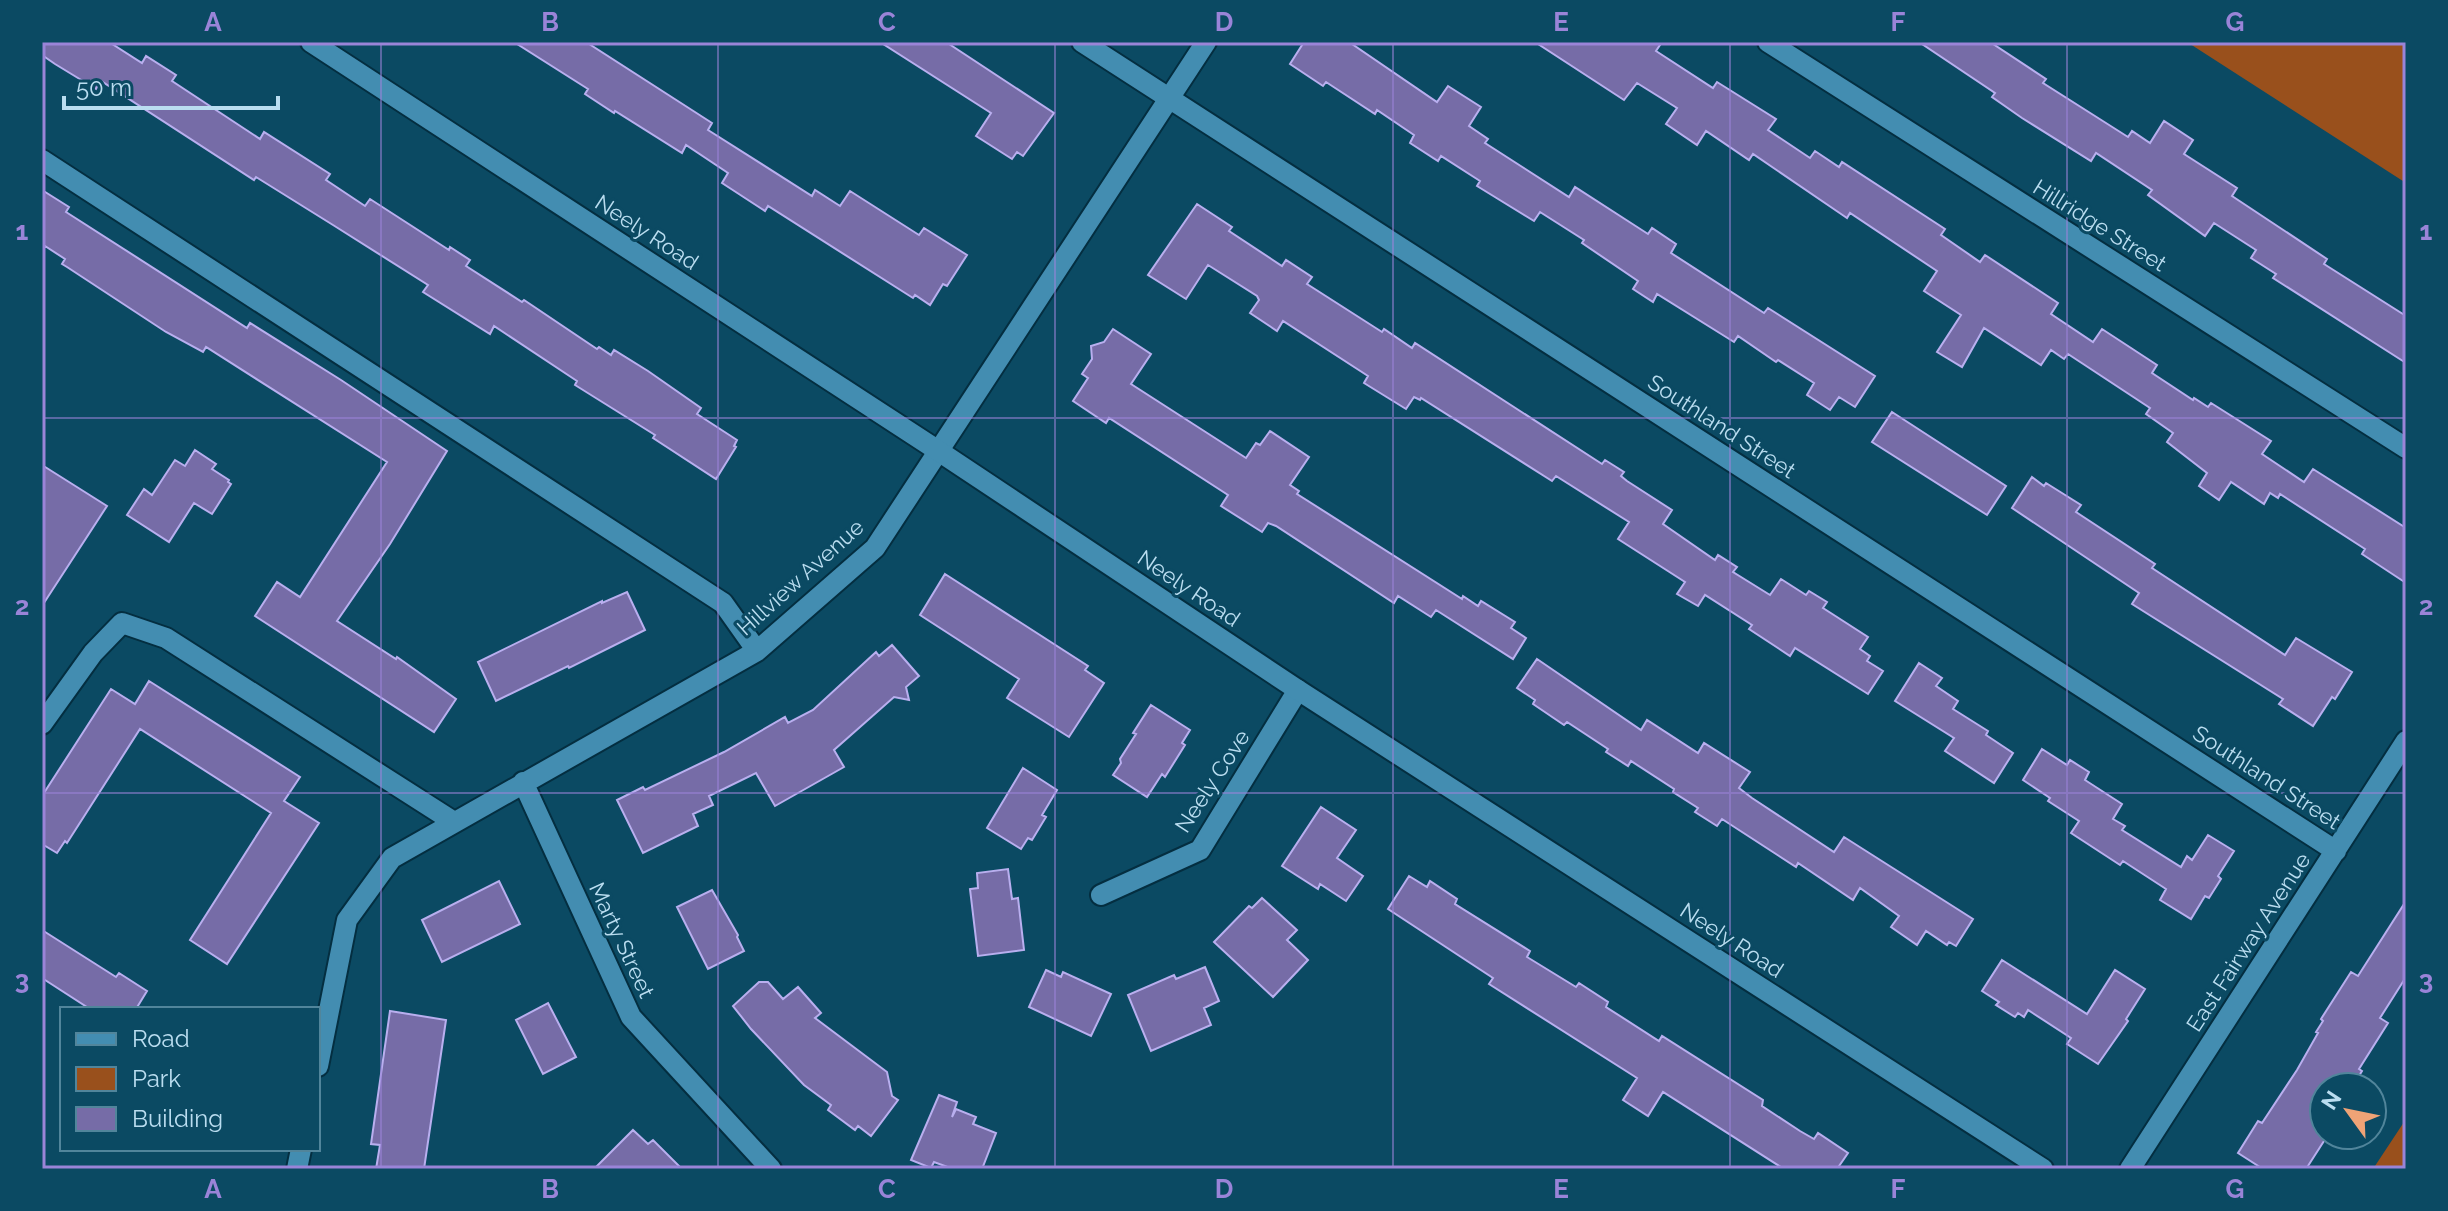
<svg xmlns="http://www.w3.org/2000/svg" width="2448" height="1211" font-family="Raleway,sans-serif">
<rect width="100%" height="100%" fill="#0b4a63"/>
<path fill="#99501c" d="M2187,42H2406V183Z
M2406,1119V1169H2373Z"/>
<path fill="#766ca7" stroke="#b9afef" stroke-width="2" d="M42,42H109L142,63L146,56L176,75L172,81L260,139L264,132L330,174L326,180L365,206L370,199L449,250L450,247L470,260L466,266L522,302L524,300L597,349L599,347L611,355L614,350L648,371L701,408L697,414L737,440L734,446L736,447L716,479L653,438L655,435L575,385L577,381L494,326L490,334L423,292L428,285L333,225L256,177L254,180L101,81L96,89L55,64L42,55Z
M514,42H586L712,123L708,130L812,196L815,190L840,206L850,191L919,235L924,228L967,255L947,286L943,284L930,305L915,295L913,298L768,206L765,211L722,183L728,173L686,145L682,153L615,111L614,113L585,94L588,89Z
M880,42H946L1054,113L1023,156L1017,152L1012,159L976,136L991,113Z
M1304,42H1349L1437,102L1448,86L1481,107L1469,126L1488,139L1485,143L1569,197L1575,187L1648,234L1652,228L1676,244L1671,253L1764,313L1768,308L1875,376L1855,407L1839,397L1830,410L1807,395L1814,383L1778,360L1776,362L1738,336L1734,342L1657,294L1653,302L1633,289L1638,281L1582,243L1584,240L1540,212L1534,221L1477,186L1480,181L1441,156L1438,161L1410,143L1414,135L1377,110L1375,114L1326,82L1323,86L1290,64Z
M1535,42H1662L1656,51L1713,88L1717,82L1776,119L1768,130L1810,158L1815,151L1839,167L1842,162L1945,229L1941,235L1980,262L1985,255L2058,303L2051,314L2093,342L2102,329L2157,365L2152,373L2193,400L2194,398L2208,407L2211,403L2271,441L2262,454L2304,482L2313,469L2406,528V583L2362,554L2365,549L2280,494L2278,498L2270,493L2264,504L2231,482L2219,500L2199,486L2207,473L2167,442L2173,433L2146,414L2150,408L2068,354L2064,359L2051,350L2041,365L1984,328L1962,367L1937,352L1961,315L1924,291L1937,271L1850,213L1847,218L1844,216L1753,154L1749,160L1706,131L1697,145L1666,124L1677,108L1637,83L1624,100Z
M1919,42H1990L2046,79L2043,83L2128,137L2132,131L2150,143L2164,121L2193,140L2184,154L2237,188L2232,196L2327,259L2324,264L2406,316V363L2273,278L2276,274L2251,258L2256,250L2214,223L2205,236L2148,195L2152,190L2096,153L2091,161L2022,118L1992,97L1995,93Z
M42,190L69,207L66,212L247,328L250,323L341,380L447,451L390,544L337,621L396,659L397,657L456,699L434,732L255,616L277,582L300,597L387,462L206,347L203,352L166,332L67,267L62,264L65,259L45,246L42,250Z
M1197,204L1232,227L1229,231L1282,266L1286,260L1312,277L1307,284L1382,332L1384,329L1412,348L1415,343L1602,464L1605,460L1624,472L1621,476L1627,481L1672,510L1663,524L1715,560L1718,555L1737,567L1733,572L1770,595L1781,579L1806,595L1809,591L1827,602L1823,608L1868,637L1860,649L1870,656L1867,661L1883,671L1868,694L1795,648L1790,656L1749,629L1752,625L1705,595L1698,606L1677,594L1685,582L1618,539L1629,522L1556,476L1552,481L1421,398L1420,400L1414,397L1406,409L1364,383L1368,376L1283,321L1277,331L1250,313L1259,300L1257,296L1208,265L1186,299L1148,275Z
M1113,329L1151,354L1131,384L1246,458L1256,443L1260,445L1270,431L1309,457L1290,485L1299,491L1297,494L1462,599L1463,596L1478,606L1481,601L1515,622L1511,628L1526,638L1513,659L1436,610L1431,617L1398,596L1394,603L1276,526L1268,523L1262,532L1221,506L1228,495L1109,418L1106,423L1073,401L1088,378L1082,374L1092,359L1091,346L1104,342Z
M1892,412L2006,486L1987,515L1872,442Z
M195,450L216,464L212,469L229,480L228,482L231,484L212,514L194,503L169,542L127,515L144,489L152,495L175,460L185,466Z
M42,465L107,506L42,606Z
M2032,477L2044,486L2046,483L2081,505L2076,512L2155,564L2152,568L2285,655L2296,638L2352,672L2335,699L2332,697L2313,726L2279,704L2283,699L2132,604L2139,593L2012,508Z
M945,574L1088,666L1085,670L1104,683L1069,737L1007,698L1019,679L920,615Z
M627,592L645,630L569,668L568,666L496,701L478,662L602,601V603Z
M892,645L919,676L906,687L909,700L894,697L834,750L844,767L775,806L756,773L709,796L713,805L693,814L698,826L643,853L617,800L643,787L645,790L724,752L785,717L788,723L813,710L876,652L879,656Z
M1537,659L1641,730L1647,720L1698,753L1704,743L1750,772L1739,788L1752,798L1834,852L1844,837L1973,919L1956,946L1949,942L1947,945L1926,931L1917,945L1891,927L1899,916L1860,888L1853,900L1798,863L1796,867L1722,819L1717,826L1695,812L1698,808L1673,792L1674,789L1631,761L1628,766L1606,752L1608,749L1567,722L1564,725L1533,704L1535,700L1517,688Z
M1919,663L1942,678L1936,686L1958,701L1953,709L1988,731L1986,735L2013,753L1994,783L1945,751L1954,738L1895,701Z
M149,681L300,777L284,801L319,823L227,964L190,940L271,813L140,729L67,843L65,841L57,853L42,844V796L111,689L135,704Z
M1151,705L1190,730L1182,743L1185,745L1165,777L1162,774L1147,797L1113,775L1121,763L1120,759L1136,734L1133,733Z
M2042,749L2067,765L2070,760L2089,772L2085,780L2122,804L2113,819L2125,826L2122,830L2181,867L2187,856L2192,860L2208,835L2234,851L2218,876L2221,879L2209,898L2205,896L2191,919L2160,900L2166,889L2123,861L2120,865L2071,833L2079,821L2048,801L2050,798L2023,780Z
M1023,768L1057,790L1042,815L1046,817L1032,840L1028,838L1021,849L987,828Z
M1321,807L1356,830L1337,858L1363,876L1346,901L1320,884L1318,889L1282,866Z
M1008,869L1012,899L1018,898L1024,950L978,956L970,889L978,888L977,873Z
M1409,876L1427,887L1430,881L1457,899L1455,904L1530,951L1527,957L1576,987L1579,983L1608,1002L1606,1007L1659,1041L1662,1036L1763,1100L1762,1106L1800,1131L1814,1139L1818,1133L1848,1153L1837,1169H1784L1663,1092L1648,1116L1623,1100L1637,1078L1489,984L1493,978L1388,909Z
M499,881L520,924L442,962L422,920Z
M712,890L738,935L737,937L744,951L708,969L677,907Z
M1262,898L1297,930L1287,940L1308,960L1273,997L1214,942L1249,906L1252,908Z
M2406,901V977L2380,1018L2388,1023L2359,1069L2362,1071L2352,1087H2324V1141L2306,1169H2263L2238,1153L2258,1121L2262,1123L2297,1070L2318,1033L2316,1032L2323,1021L2321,1019L2351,972L2358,976Z
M42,930L116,977L119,973L147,991L136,1009H90L42,978Z
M2002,960L2087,1014L2115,970L2145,989L2126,1019L2128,1021L2098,1064L2067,1044L2071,1038L2028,1010L2024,1017L2018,1013L2015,1017L1996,1005L1999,1002L1982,991Z
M1205,967L1219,1001L1204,1008L1211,1025L1151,1051L1128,995L1174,975L1176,979Z
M1046,970L1061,977L1063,972L1111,994L1091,1036L1029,1007Z
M759,982H768L783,999L798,987L821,1013L815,1018L887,1072L892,1096L898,1100L871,1136L858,1126L855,1130L828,1110L831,1105L804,1085L751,1029L733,1006Z
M548,1003L576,1057L543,1074L516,1020Z
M390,1011L446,1020L424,1169H376L380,1145L371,1144Z
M939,1095L957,1102L952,1117L956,1109L976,1117L973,1124L996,1133L982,1169H953L934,1162L931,1168L911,1160Z
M633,1130L648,1144L653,1140L682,1169H594Z"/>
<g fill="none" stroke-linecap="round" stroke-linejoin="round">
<defs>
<path id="street" d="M1082,42L2336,851
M1768,42L2406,448
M42,160L723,603L757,651
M42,724L93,653L122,623L166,638L454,822
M523,782L631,1017L771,1169
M1101,895L1200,850L1298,690
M318,1066L347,920L392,858L757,651L875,548L1206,42
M297,1169L301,1149
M2130,1169L2406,741"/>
<path id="secondary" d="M311,42L937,450L1298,690L2043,1169"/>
</defs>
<use href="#street" stroke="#042e40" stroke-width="24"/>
<use href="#secondary" stroke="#042e40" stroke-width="24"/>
<use href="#street" stroke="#438db1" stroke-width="20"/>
<use href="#secondary" stroke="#438db1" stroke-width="20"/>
</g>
<path fill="none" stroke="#9a84d8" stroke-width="2" stroke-opacity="0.55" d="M381,42V1169M718,42V1169M1055,42V1169M1393,42V1169M1730,42V1169M2067,42V1169M42,418H2406M42,793H2406"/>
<g text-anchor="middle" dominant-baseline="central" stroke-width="6" stroke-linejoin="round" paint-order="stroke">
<g font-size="22" fill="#baddf0" stroke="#0b4a63">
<text transform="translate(2100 225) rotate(32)">Hillridge Street</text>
<text transform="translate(647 232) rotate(33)">Neely Road</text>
<text transform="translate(1722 426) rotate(33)">Southland Street</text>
<text transform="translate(800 577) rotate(-42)">Hillview Avenue</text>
<text transform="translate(1189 588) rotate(34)">Neely Road</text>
<text transform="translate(2267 777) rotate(33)">Southland Street</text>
<text transform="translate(1212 781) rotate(-57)">Neely Cove</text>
<text transform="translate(622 940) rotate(65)">Marty Street</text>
<text transform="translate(1732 940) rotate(33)">Neely Road</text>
<text transform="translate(2248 942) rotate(-57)">East Fairway Avenue</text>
</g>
</g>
<rect width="2448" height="1211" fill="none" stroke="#0b4a63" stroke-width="88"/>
<rect x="60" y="1007" width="260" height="144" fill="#0b4a63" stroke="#51859b" stroke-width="2"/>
<rect x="76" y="1033" width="40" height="12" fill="#438db1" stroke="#51859b" stroke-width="2"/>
<text x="132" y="1047" font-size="24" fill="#baddf0">Road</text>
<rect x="76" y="1067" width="40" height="24" fill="#99501c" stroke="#51859b" stroke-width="2"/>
<text x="132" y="1087" font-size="24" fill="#baddf0">Park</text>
<rect x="76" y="1107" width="40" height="24" fill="#766ca7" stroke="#51859b" stroke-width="2"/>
<text x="132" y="1127" font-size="24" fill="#baddf0">Building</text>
<g transform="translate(2348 1111) rotate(303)"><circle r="38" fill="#0b4a63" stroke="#51859b" stroke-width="2"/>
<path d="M0-6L14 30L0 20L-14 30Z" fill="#efa376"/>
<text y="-12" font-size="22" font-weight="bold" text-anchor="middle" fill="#baddf0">N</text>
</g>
<path d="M64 96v12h214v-12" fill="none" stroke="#baddf0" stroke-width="4"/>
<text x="76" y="96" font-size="24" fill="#baddf0" stroke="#0b4a63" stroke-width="6" paint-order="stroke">50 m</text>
<rect x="44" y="44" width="2360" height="1123" fill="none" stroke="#9a84d8" stroke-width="3"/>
<g font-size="26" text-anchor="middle" font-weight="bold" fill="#9a84d8">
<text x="213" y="31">A</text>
<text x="550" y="31">B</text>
<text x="887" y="31">C</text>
<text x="1224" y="31">D</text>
<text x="1561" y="31">E</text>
<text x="1898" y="31">F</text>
<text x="2235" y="31">G</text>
<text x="22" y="240">1</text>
<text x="2426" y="240">1</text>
<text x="22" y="615">2</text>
<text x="2426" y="615">2</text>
<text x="22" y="989">3</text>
<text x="2426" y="989">3</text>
<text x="213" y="1198">A</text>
<text x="550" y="1198">B</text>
<text x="887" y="1198">C</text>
<text x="1224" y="1198">D</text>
<text x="1561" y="1198">E</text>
<text x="1898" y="1198">F</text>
<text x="2235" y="1198">G</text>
</g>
</svg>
